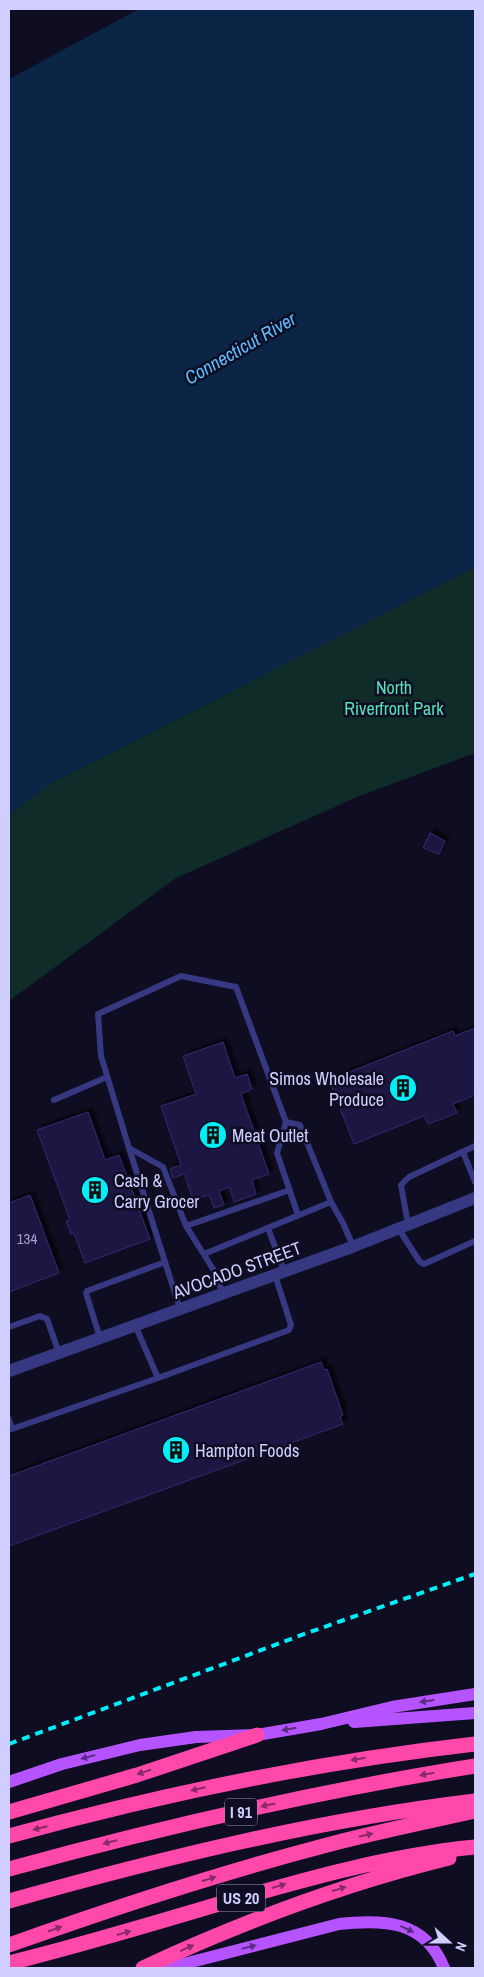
<svg xmlns="http://www.w3.org/2000/svg" width="484" height="1977" font-family="'Archivo Narrow',sans-serif">
<defs>
<filter id="shadow"><feDropShadow dx="4.5" dy="-4.5" stdDeviation="1" flood-color="#0009"/></filter>
</defs>
<rect width="100%" height="100%" fill="#0f0d22"/>
<path fill="#0f2c29" d="M475,567V753L357,797L176,878L9,1001V814L50,784Z"/>
<path fill="#0b2547" d="M139,9H475V567L50,784L9,814V79Z"/>
<path fill="#1e1843" stroke="#332970" filter="url(#shadow)" d="M430,833L445,841L439,854L423,848Z
M475,1028V1095L453,1104L457,1113L428,1124L424,1116L354,1144L329,1080L453,1031L455,1036Z
M223,1042L235,1078L247,1074L252,1089L241,1094L269,1174L252,1180L256,1194L234,1202L230,1187L219,1191L224,1205L214,1208L209,1195L193,1200L184,1174L173,1178L170,1169L181,1165L161,1106L196,1094L183,1056Z
M88,1112L105,1160L119,1155L150,1239L85,1263L74,1233L71,1234L66,1221L70,1220L37,1130Z
M30,1195L59,1273L9,1292V1203Z
M321,1362L324,1370L327,1369L343,1415L340,1417L343,1424L9,1546V1476Z"/>
<g fill="none" stroke-linecap="round" stroke-linejoin="round">
<path stroke="#363882" stroke-width="6" d="M54,1100L107,1077
M129,1148L165,1262
M463,1152L475,1182
M331,1202L343,1223L353,1246
M408,1224L401,1185L409,1177L475,1146
M186,1226L290,1190
M268,1228L284,1271
M398,1228L420,1262L424,1264L475,1241
M204,1254L331,1202L300,1125L286,1122
M223,1293L213,1269L186,1226L163,1167L129,1148L101,1056L98,1014L181,976L236,987L286,1122L277,1153L298,1215
M135,1325L158,1378L289,1330L291,1325L275,1275
M9,1327L40,1316L47,1319L59,1353
M100,1338L86,1293L87,1291L165,1262L180,1309
M9,1419L12,1429L158,1378"/>
<path stroke="#363882" stroke-width="12" d="M9,1371L352,1247L475,1198"/>
<path stroke="#b554ff" stroke-width="12" d="M354,1722L475,1713
M9,1782L62,1764L140,1745L196,1737L257,1735L321,1724L392,1707L475,1694
M168,1968L339,1924C383,1919 425,1920 444,1968"/>
<path stroke="#ff48aa" stroke-width="15" d="M9,1812L137,1775L257,1735
M9,1836C162,1794 317,1762 475,1744
M9,1869C162,1827 318,1791 475,1766
M9,1901C162,1858 317,1820 475,1801
M9,1945C113,1908 220,1873 327,1845C376,1832 426,1822 475,1811
M9,1963C74,1947 138,1928 202,1909C292,1883 382,1856 475,1847
M143,1968C242,1922 343,1884 449,1858"/>
<path stroke="#00eef8" stroke-width="4" stroke-dasharray="8 6" stroke-linecap="butt" d="M9,1744L307,1633L475,1574"/>
</g>
<defs><path id="oneway-solid" d="M-6-.8H1V-3.2L6.5 0L1 3.2V.8H-6Z" transform="scale(1.25)"/></defs>
<g fill="#5a2d85">
<use href="#oneway-solid" transform="translate(427 1701) rotate(172)"/>
<use href="#oneway-solid" transform="translate(289 1729) rotate(170)"/>
<use href="#oneway-solid" transform="translate(88 1757) rotate(165)"/>
<use href="#oneway-solid" transform="translate(407 1929) rotate(25)"/>
<use href="#oneway-solid" transform="translate(249 1947) rotate(-14)"/>
</g>
<g fill="#872a66">
<use href="#oneway-solid" transform="translate(358 1759) rotate(171)"/>
<use href="#oneway-solid" transform="translate(144 1772) rotate(162)"/>
<use href="#oneway-solid" transform="translate(427 1774) rotate(170)"/>
<use href="#oneway-solid" transform="translate(198 1789) rotate(167)"/>
<use href="#oneway-solid" transform="translate(268 1805) rotate(168)"/>
<use href="#oneway-solid" transform="translate(40 1828) rotate(166)"/>
<use href="#oneway-solid" transform="translate(366 1835) rotate(-13)"/>
<use href="#oneway-solid" transform="translate(110 1842) rotate(166)"/>
<use href="#oneway-solid" transform="translate(209 1879) rotate(-17)"/>
<use href="#oneway-solid" transform="translate(279 1886) rotate(-16)"/>
<use href="#oneway-solid" transform="translate(339 1889) rotate(-18)"/>
<use href="#oneway-solid" transform="translate(55 1929) rotate(-19)"/>
<use href="#oneway-solid" transform="translate(124 1933) rotate(-16)"/>
<use href="#oneway-solid" transform="translate(187 1948) rotate(-24)"/>
</g>
<defs>
<symbol id="building-disc" viewBox="-11 -11 22 22"><circle r="9.5" fill="#00eef8" stroke="#0f0d22"/><path d="M-4-6H4V6H1V3H-1V6H-4ZM-2.5-4.3h1.7v1.8h-1.7ZM.8-4.3h1.7v1.8H.8ZM-2.5-1h1.7V.8h-1.7ZM.8-1h1.7V.8H.8Z" fill="#111"/></symbol>
</defs>
<g fill-rule="evenodd">
<use href="#building-disc" x="387" y="1072" width="32" height="32"/>
<use href="#building-disc" x="197" y="1119" width="32" height="32"/>
<use href="#building-disc" x="79" y="1174" width="32" height="32"/>
<use href="#building-disc" x="160" y="1434" width="32" height="32"/>
</g>
<g text-anchor="middle" dominant-baseline="central" stroke-width="5" stroke-linejoin="round" paint-order="stroke">
<g font-size="15" fill="#a4a0d0">
<text x="27" y="1238">134</text>
</g>
<g fill="#0f0d22" stroke="#9693bd" stroke-width="1">
<rect x="225" y="1798.5" width="32" height="27" rx="4"/>
<rect x="217" y="1884.5" width="48" height="27" rx="4"/>
</g>
<g font-size="16" font-weight="bold" fill="#d0cdff">
<text x="241" y="1812">I 91</text>
<text x="241" y="1898">US 20</text>
</g>
<g font-size="18" fill="#56e2b7" stroke="#0f0d22">
<text x="394" y="687">North<tspan x="394" dy="21">Riverfront Park</tspan></text>
</g>
<g font-size="18" fill="#d0cdff" stroke="#0f0d22" text-anchor="start">
<text x="384" y="1078" text-anchor="end">Simos Wholesale<tspan x="384" dy="21">Produce</tspan></text>
<text x="232" y="1135">Meat Outlet</text>
<text x="114" y="1180">Cash &amp;<tspan x="114" dy="21">Carry Grocer</tspan></text>
<text x="195" y="1450">Hampton Foods</text>
</g>
<g font-size="18" fill="#d0cdff" stroke="#0f0d22">
<text transform="translate(237 1270) rotate(-20)">AVOCADO STREET</text>
</g>
<g font-size="19" font-style="italic" fill="#5bbdff" stroke="#0f0d22">
<text transform="translate(240 348) rotate(-30)">Connecticut River</text>
</g>
</g>
<rect width="484" height="1977" fill="none" stroke="#d0cdff" stroke-width="20"/>
<g transform="translate(449 1942) rotate(111)" stroke="#0f0d22" stroke-width="4" paint-order="stroke">
<path d="M0-4L9 19L0 12L-9 19Z" fill="#d0cdff"/>
<text y="-8" font-size="14" font-weight="bold" text-anchor="middle" fill="#d0cdff">N</text>
</g>
</svg>
